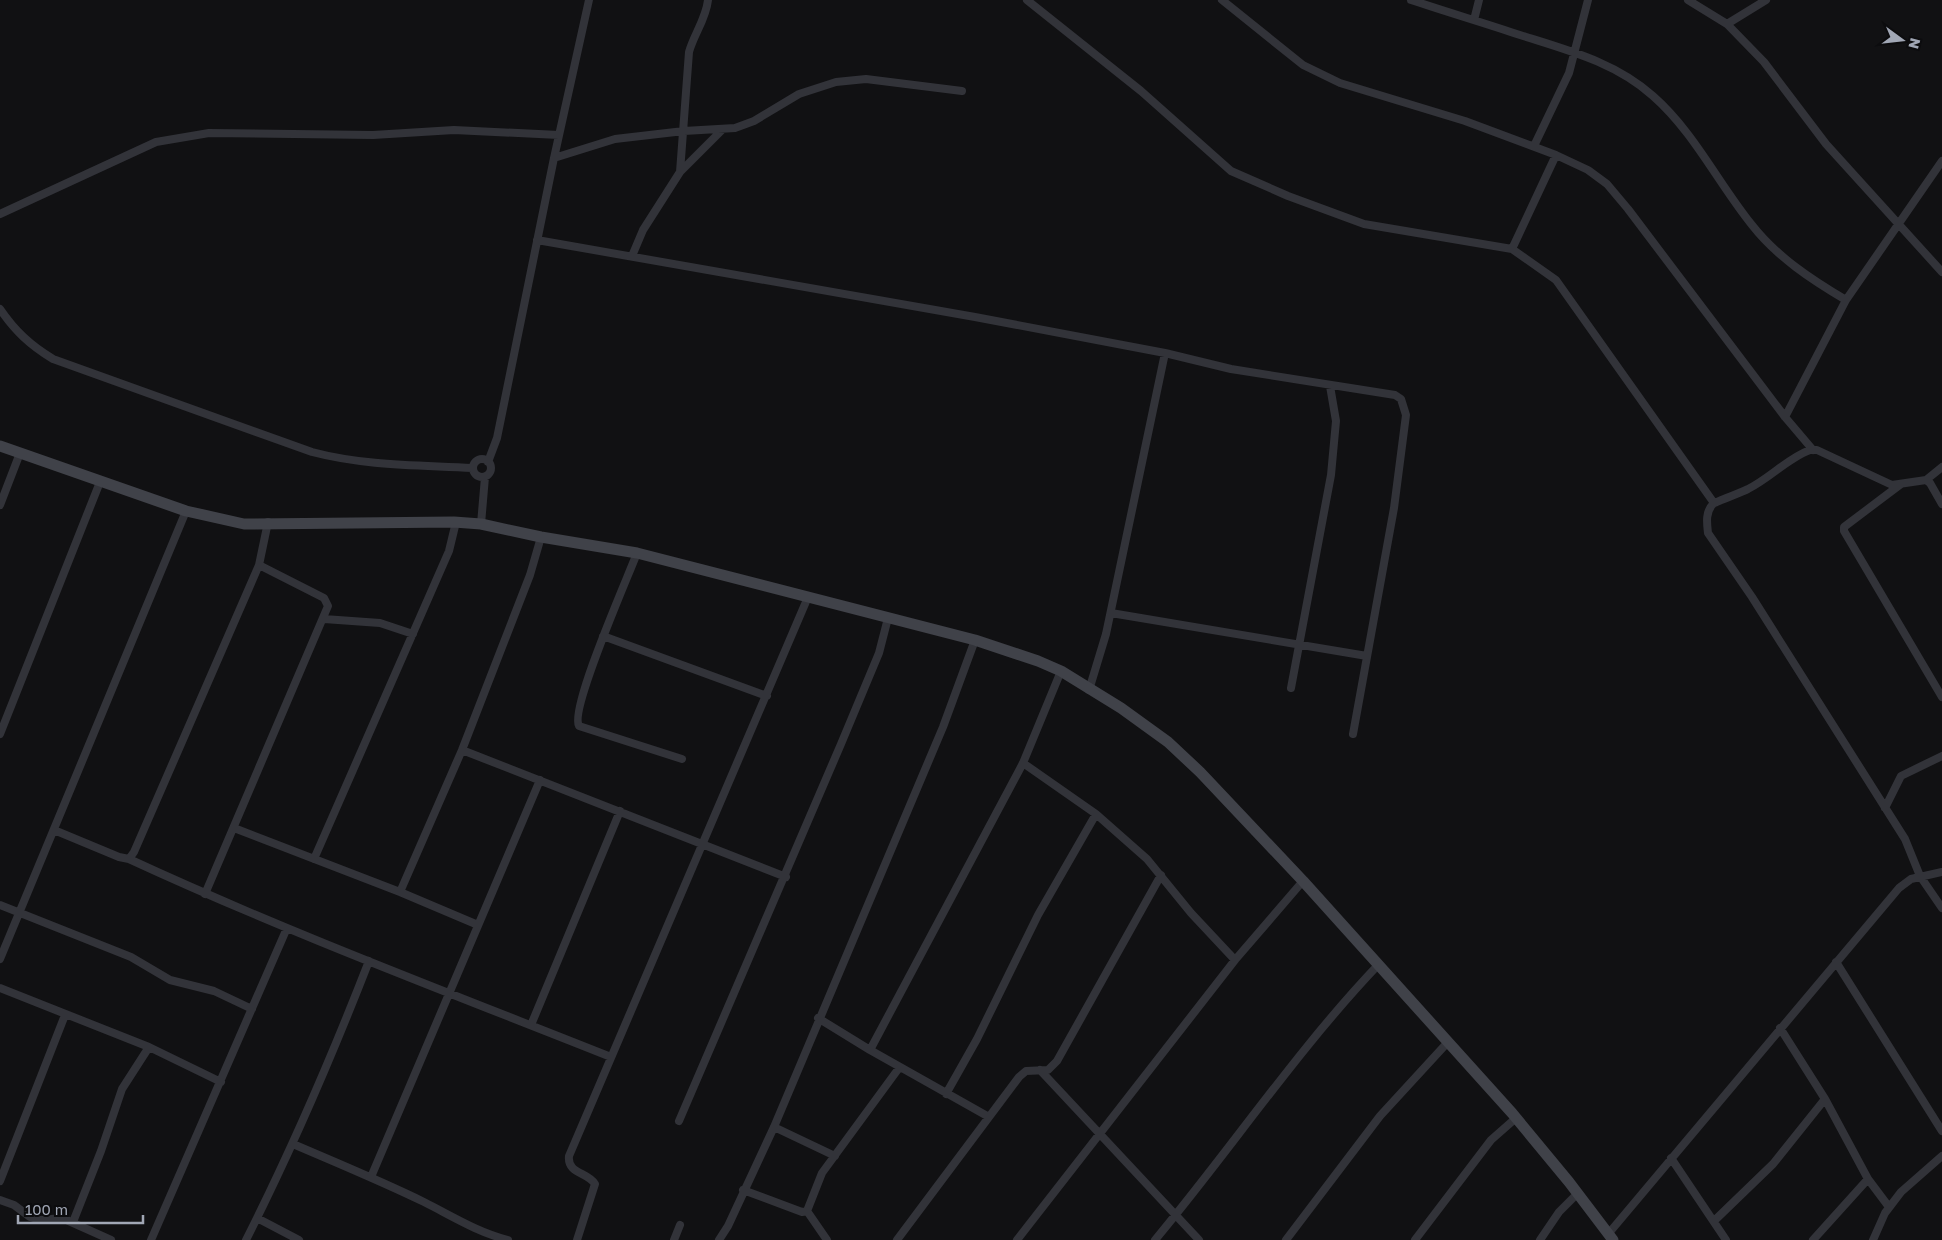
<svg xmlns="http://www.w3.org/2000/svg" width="1942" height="1240" font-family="'Golos Text',sans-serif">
<rect width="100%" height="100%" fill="#111113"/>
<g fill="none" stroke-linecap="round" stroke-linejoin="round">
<path stroke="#323339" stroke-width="8" d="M1027,0L1141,91L1231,171L1288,196L1364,224L1512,249L1556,280L1714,503
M1222,0L1303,65L1340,83L1465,121L1556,155L1588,170L1607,184L1628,209L1785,417L1813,450
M1411,0C1447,12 1484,23 1520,35C1567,50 1615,62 1653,96C1694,132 1718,183 1752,225C1777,257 1812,280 1846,300
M1688,0L1727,24L1764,62L1826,144L1942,272
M1474,20L1479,0
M1727,24L1766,0
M1534,146L1569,73L1588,0
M554,158L615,139L684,131L735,128L754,121L799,94L836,82L866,79L962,91
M680,172L689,52C694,34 706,19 708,0
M0,214L156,142L209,133L373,135L454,130L559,135
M537,240L975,317L1165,353L1231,369L1395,395L1401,399L1406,415L1394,508L1353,734
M1512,249L1556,155
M632,256L643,230L680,172L723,129
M0,309C15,331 30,345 53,359L312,452C365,466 419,465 472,468
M1785,417L1846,300L1942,161
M473 468a9 9 0 1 1 18 0a9 9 0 1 1-18 0Z
M488,462L497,438L554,158L589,0
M1926,480L1942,467
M1901,484L1844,527V531L1942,697
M1942,504L1930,483L1926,480L1892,485L1817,450H1810C1788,458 1770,478 1748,489C1741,493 1716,501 1713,504C1705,512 1707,524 1708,533L1752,597L1905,839L1920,876L1942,908
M0,505L20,453
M481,524L485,477
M637,553C628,577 569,710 579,726L682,759
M1111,613L1367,656
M324,619L380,623L413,634
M603,636L767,696
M1291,688L1331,475L1336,421L1330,386
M1089,690L1106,634L1165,353
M0,734L100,482
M462,750L786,877
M1023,763L1096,814L1147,859L1191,913L1235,960
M1885,808L1901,776L1942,756
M234,828L400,892L478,925
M54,830L119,857L129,859L134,852L259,565L268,522
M129,859C287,932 450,993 611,1057
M314,859L449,551L456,522
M400,892L462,750L530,575L541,537
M205,894L328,606L324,598L259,565
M0,905L131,957L170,980L214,991L252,1009
M0,959L186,511
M1836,962L1942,1131
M0,988L149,1047L221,1082
M818,1018L870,1050L1023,763L1061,671
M531,1025L620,811
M1780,1028L1825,1099L1868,1179L1889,1207
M870,1050L989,1117
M1040,1070L1199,1240
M946,1094L977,1039L1038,915L1096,814
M679,1121L841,744L879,653L888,618
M774,1127L835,1156
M293,1144C337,1163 381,1181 424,1202C452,1216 477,1232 508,1240
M1671,1158L1726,1240
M371,1177L540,780
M0,1181L65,1015
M743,1190L802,1212L807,1211L822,1173L899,1068
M0,1200L14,1205L30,1217L40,1220L62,1218L111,1240
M807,1211L827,1240
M257,1218L299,1240
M1714,1221L1773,1164L1825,1099
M73,1222L101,1151L122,1089L149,1047
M1609,1233L1899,888L1911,879L1942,872
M151,1240L287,928
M246,1240C292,1149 332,1056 369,961
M577,1240L595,1184C588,1172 567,1174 569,1156L808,597
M674,1240L680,1225
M719,1240L728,1226L774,1127L943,727L975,640
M897,1240L1019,1077L1026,1071L1048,1070L1057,1061L1161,875
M1017,1240L1235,960L1303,881
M1155,1240C1231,1149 1297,1050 1379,964
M1286,1240L1380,1116L1448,1042
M1415,1240L1491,1140L1516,1118
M1540,1240L1559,1212L1578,1193
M1813,1240L1868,1179
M1873,1240L1885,1213L1901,1192L1942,1156"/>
<path stroke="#404249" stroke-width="11" d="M0,446L186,511L244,524L454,522L481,524L541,537L637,553L975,640L1038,661L1061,671L1121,708L1168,742L1200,772L1303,881L1512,1113L1569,1182L1613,1240"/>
</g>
<g transform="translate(1902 40) rotate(105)" stroke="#0c0c0e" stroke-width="4" paint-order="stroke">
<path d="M0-4L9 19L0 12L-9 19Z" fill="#a1a7b5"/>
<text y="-8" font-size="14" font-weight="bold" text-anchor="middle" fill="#a1a7b5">N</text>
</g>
<path d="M18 1215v8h125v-8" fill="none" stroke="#a1a7b5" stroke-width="2.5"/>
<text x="25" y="1215" font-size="15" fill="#a1a7b5" stroke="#0c0c0e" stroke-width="4" paint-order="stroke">100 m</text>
</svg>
